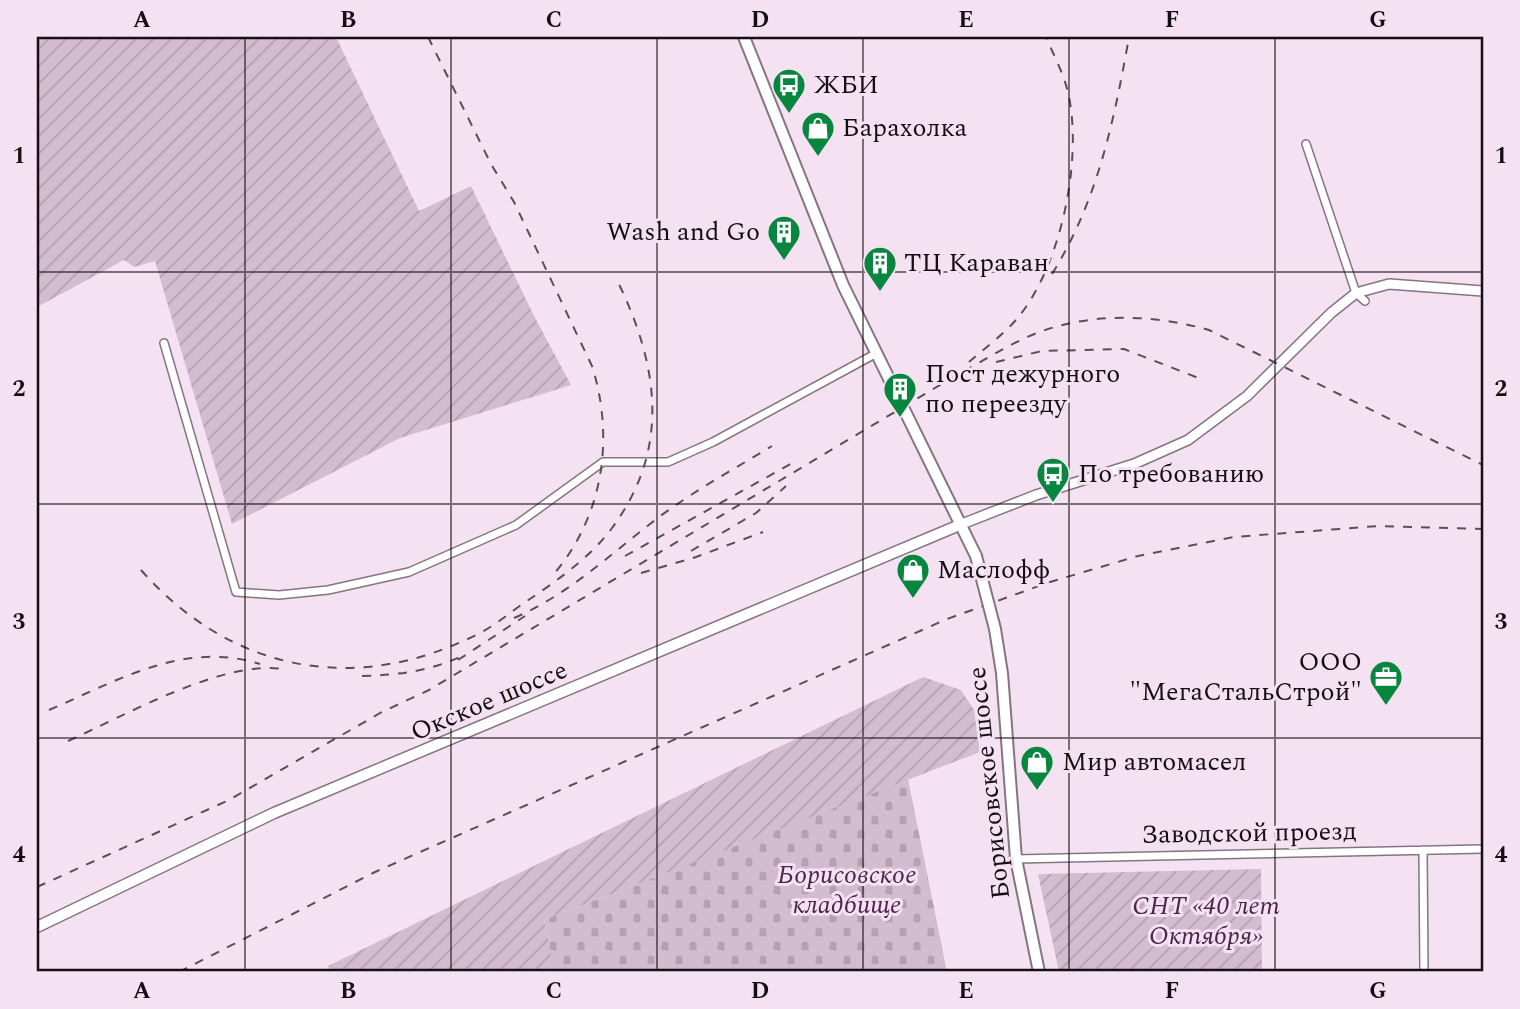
<svg xmlns="http://www.w3.org/2000/svg" width="1520" height="1009" font-family="Spectral,serif">
<defs>
<pattern id="cemetery-stones" width="16" height="16" patternUnits="userSpaceOnUse" patternTransform="scale(1.75)"><rect width="16" height="16" fill="#d3bccf"/><path d="M2 7V4a2 2 0 0 1 4 0v3zM10 15v-3a2 2 0 0 1 4 0v3z" fill="#b4a0b1"/></pattern>
<pattern id="garden-furrows" width="10" height="10" patternUnits="userSpaceOnUse" patternTransform="scale(1.75)"><rect width="10" height="10" fill="#d3bccf"/><path d="M-1 1l2-2M0 10L10 0M9 11l2-2" fill="none" stroke="#b4a0b1"/></pattern>
</defs>
<rect width="100%" height="100%" fill="#f4e2f2"/>
<path fill="url(#cemetery-stones)" d="M908,779L947,972H555L544,920Z"/>
<path fill="url(#garden-furrows)" d="M37,37H336L419,211L471,186L534,316L571,385L400,438L232,524L155,261L134,267L124,260L37,307Z
M923,677L961,690L974,710L980,752L544,920L555,972H332L328,966Z
M1261,869L1262,972H1059L1038,874Z"/>
<g fill="none" stroke-linecap="round" stroke-linejoin="round">
<defs>
<path id="minor" d="M1306,144L1356,293L1365,301
M164,343L236,592L279,595L328,590L409,572L516,525L603,462H668L713,442L875,354
M1423,850L1424,972
M1016,859L1483,849"/>
<path id="tertiary" d="M962,524L1036,495L1134,464L1188,440L1247,396L1331,313L1356,293L1389,284L1483,291"/>
<path id="secondary" d="M37,927L274,813L962,524"/>
<path id="primary" d="M744,37L843,285L976,556
M995,629L1002,673L1016,859L1039,972"/>
</defs>
<use href="#minor" stroke="#857482" stroke-width="10"/>
<use href="#tertiary" stroke="#857482" stroke-width="12"/>
<use href="#secondary" stroke="#857482" stroke-width="13"/>
<use href="#primary" stroke="#857482" stroke-width="14"/>
<use href="#minor" stroke="#fff" stroke-width="7"/>
<use href="#tertiary" stroke="#fff" stroke-width="9"/>
<use href="#secondary" stroke="#fff" stroke-width="10"/>
<use href="#primary" stroke="#fff" stroke-width="10"/>
<path stroke="#594f57" stroke-width="2" stroke-dasharray="9 9" stroke-linecap="butt" d="M428,37L491,164L514,202L592,366C615,439 603,517 553,575
M1052,274C1098,200 1114,121 1129,37
M969,362C986,347 1006,333 1020,315C1061,263 1082,162 1069,97C1065,76 1054,56 1046,37
M996,362L1042,351L1124,349L1201,379
M691,551L756,513L786,486
M625,556L796,461
M141,570C230,671 354,696 476,635C493,627 508,614 524,603C555,582 590,558 612,528C672,447 658,363 616,278
M641,573L696,557L763,532
M514,618C567,595 605,559 650,524C688,494 731,471 772,446
M458,660L525,616
M362,676C399,675 431,671 464,655
M49,710C117,681 184,640 260,664
M68,741C124,716 222,660 282,669
M37,887L229,800L380,713L429,690L945,382C971,368 997,351 1025,338C1082,312 1149,313 1209,330L1483,465
M179,972L375,872L947,619L1050,582L1138,556L1234,537L1378,526L1483,529"/>
<defs>
<path id="primary-bridge" d="M976,556L995,629"/>
</defs>
<use href="#primary-bridge" stroke="#857482" stroke-width="14" stroke-linecap="butt"/>
<use href="#primary-bridge" stroke="#fff" stroke-width="10"/>
</g>
<path fill="none" stroke="#150f14" stroke-width="2" stroke-opacity="0.55" d="M245,37V972M451,37V972M657,37V972M863,37V972M1069,37V972M1275,37V972M37,272H1483M37,504H1483M37,738H1483"/>
<defs>
<symbol id="bus-pin" viewBox="-11 -11 22 30"><path d="M0 17L-7.5 6A9.5 9.5 0 1 1 7.5 6Z" fill="#08853f" stroke="#f4e2f2"/><path d="M-5-6H5V4H4V6H2V4H-2V6H-4V4H-5ZM-3.5-4V0h7V-4ZM-3.5 1.2v1.5H-2V1.2ZM2 1.2v1.5H3.5V1.2Z" fill="#fff"/></symbol>
<symbol id="shop-pin" viewBox="-11 -11 22 30"><path d="M0 17L-7.5 6A9.5 9.5 0 1 1 7.5 6Z" fill="#08853f" stroke="#f4e2f2"/><path d="M-5-2.5h2.3a2.7 3.5 0 0 1 5.4 0H5L5.5 6h-11ZM-1.5-2.5h3a1.5 2.3 0 0 0-3 0Z" fill="#fff"/></symbol>
<symbol id="building-pin" viewBox="-11 -11 22 30"><path d="M0 17L-7.5 6A9.5 9.5 0 1 1 7.5 6Z" fill="#08853f" stroke="#f4e2f2"/><path d="M-4-6H4V6H1V3H-1V6H-4ZM-2.5-4.3h1.7v1.8h-1.7ZM.8-4.3h1.7v1.8H.8ZM-2.5-1h1.7V.8h-1.7ZM.8-1h1.7V.8H.8Z" fill="#fff"/></symbol>
<symbol id="office-pin" viewBox="-11 -11 22 30"><path d="M0 17L-7.5 6A9.5 9.5 0 1 1 7.5 6Z" fill="#08853f" stroke="#f4e2f2"/><path d="M-6-3h4V-5.5h4V-3h4V5H-6ZM-1-4.5V-3h2v-1.5ZM-6 0V1H6V0Z" fill="#fff"/></symbol>
</defs>
<g fill-rule="evenodd">
<use href="#bus-pin" x="770" y="66" width="38" height="52"/>
<use href="#shop-pin" x="799" y="109" width="38" height="52"/>
<use href="#building-pin" x="765" y="213" width="38" height="52"/>
<use href="#building-pin" x="861" y="244" width="38" height="52"/>
<use href="#building-pin" x="881" y="370" width="38" height="52"/>
<use href="#bus-pin" x="1034" y="455" width="38" height="52"/>
<use href="#shop-pin" x="894" y="551" width="38" height="52"/>
<use href="#office-pin" x="1367" y="658" width="38" height="52"/>
<use href="#shop-pin" x="1018" y="743" width="38" height="52"/>
</g>
<g text-anchor="middle" dominant-baseline="central" stroke-width="6" stroke-linejoin="round" paint-order="stroke">
<g font-size="26" fill="#150f14" stroke="#f4e2f2" text-anchor="start">
<text x="814" y="85">ЖБИ</text>
<text x="842" y="128">Барахолка</text>
<text x="760" y="232" text-anchor="end">Wash and Go</text>
<text x="904" y="263">ТЦ Караван</text>
<text x="925" y="374">Пост дежурного<tspan x="925" dy="30">по переезду</tspan></text>
<text x="1078" y="474">По требованию</text>
<text x="937" y="570">Маслофф</text>
<text x="1362" y="662" text-anchor="end">ООО<tspan x="1362" dy="30">"МегаСтальСтрой"</tspan></text>
<text x="1062" y="762">Мир автомасел</text>
</g>
<g font-size="26" fill="#150f14" stroke="#f4e2f2">
<text transform="translate(489 701) rotate(-23)">Окское шоссе</text>
<text transform="translate(989 783) rotate(-96)">Борисовское шоссе</text>
<text transform="translate(1249 833) rotate(-1)">Заводской проезд</text>
</g>
<g font-size="26" font-style="italic" fill="#4e244a" stroke="#f4e2f2">
<text x="847" y="875">Борисовское<tspan x="847" dy="30">кладбище</tspan></text>
<text x="1206" y="906">СНТ «40 лет<tspan x="1206" dy="30">Октября»</tspan></text>
</g>
</g>
<rect width="1520" height="1009" fill="none" stroke="#f4e2f2" stroke-width="77"/>
<rect x="38" y="38" width="1444" height="932" fill="none" stroke="#150f14" stroke-width="2.5"/>
<g font-size="23" text-anchor="middle" font-weight="bold" fill="#150f14">
<text x="142" y="27">A</text>
<text x="348" y="27">B</text>
<text x="554" y="27">C</text>
<text x="760" y="27">D</text>
<text x="966" y="27">E</text>
<text x="1172" y="27">F</text>
<text x="1378" y="27">G</text>
<text x="19" y="163">1</text>
<text x="1501" y="163">1</text>
<text x="19" y="396">2</text>
<text x="1501" y="396">2</text>
<text x="19" y="629">3</text>
<text x="1501" y="629">3</text>
<text x="19" y="862">4</text>
<text x="1501" y="862">4</text>
<text x="142" y="998">A</text>
<text x="348" y="998">B</text>
<text x="554" y="998">C</text>
<text x="760" y="998">D</text>
<text x="966" y="998">E</text>
<text x="1172" y="998">F</text>
<text x="1378" y="998">G</text>
</g>
</svg>
